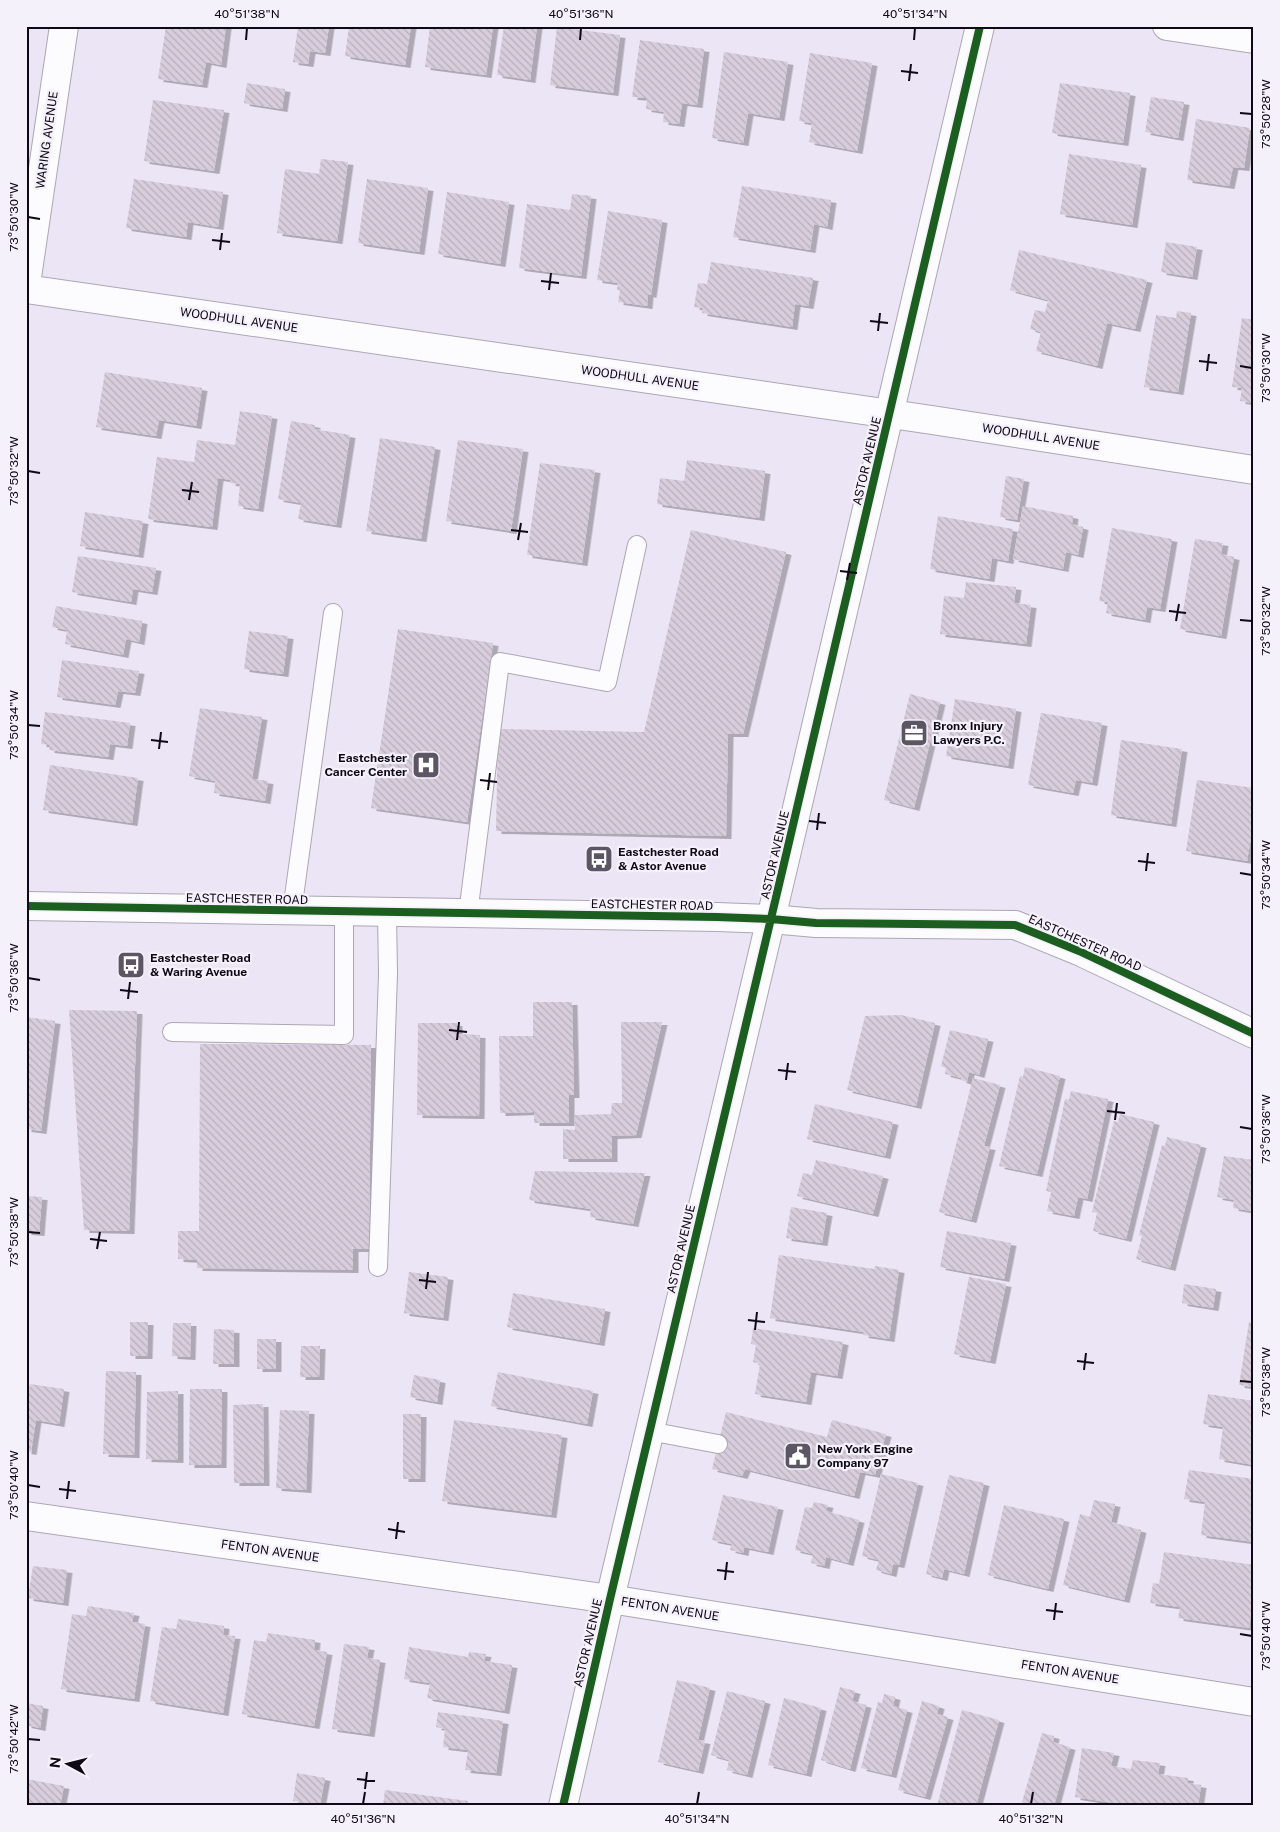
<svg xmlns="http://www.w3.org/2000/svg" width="1280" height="1832" font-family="'Public Sans',sans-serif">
<defs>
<pattern id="building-back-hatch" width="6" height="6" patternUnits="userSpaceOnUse" patternTransform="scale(1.25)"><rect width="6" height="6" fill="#d8cddc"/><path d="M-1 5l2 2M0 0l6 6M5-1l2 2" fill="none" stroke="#b8afbc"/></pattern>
<filter id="shadow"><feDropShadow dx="5.5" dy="3" stdDeviation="0" flood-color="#0004"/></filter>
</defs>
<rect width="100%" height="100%" fill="#ece5f5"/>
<path fill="url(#building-back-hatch)" filter="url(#shadow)" d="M166,26H226L221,65L206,62L202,85L158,79Z
M298,26H329L325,53L310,51L308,64L293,62Z
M349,26H411L405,65L345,56Z
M430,26H493L486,75L425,67Z
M504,26H537L530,80L497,75Z
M557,27L620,35L613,93L550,85Z
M640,40L704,49L697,105L682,103L679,124L663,122L664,112L646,109L647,98L632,97Z
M724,52L788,62L779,118L748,113L743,143L712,138Z
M810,53L872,63L857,151L809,142L812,123L799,121Z
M247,83L285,89L282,109L244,103Z
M1060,83L1130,93L1123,143L1052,133Z
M1151,97L1184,102L1178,138L1145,132Z
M153,100L224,110L214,171L144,161Z
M1196,119L1250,128L1244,168L1233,167L1229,186L1187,180Z
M1069,154L1141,165L1132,225L1060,214Z
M321,159L348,162L337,241L277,233L285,169L319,174Z
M134,179L223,192L218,227L188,222L186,237L126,228Z
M367,179L428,188L419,252L358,243Z
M742,186L831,200L827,227L814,224L810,250L733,237Z
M447,192L509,202L500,264L438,254Z
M572,194L591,196L581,276L519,268L527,204L570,210Z
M608,211L662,220L651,295L648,294L647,306L618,302L620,290H617L618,283L597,280Z
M1166,242L1197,247L1192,277L1161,272Z
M1019,250L1147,280L1135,329L1107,323L1097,366L1036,351L1041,332L1030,329L1035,310L1045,312L1048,300L1010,290Z
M711,262L813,278L808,306L795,304L792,327L702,313L703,308L694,307L698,283L707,284Z
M1177,311L1191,313L1178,392L1144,387L1156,315L1176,318Z
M1242,318L1254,320V403L1240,401L1242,388L1232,387Z
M105,372L202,388L196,426L159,420L156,436L96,427Z
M240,411L272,416L258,509L238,506L240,484L230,483L231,480L218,478L212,527L148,519L157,457L194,462L197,440L235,445Z
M291,421L315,425L314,429L350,435L336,525L298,519L301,503L278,499Z
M380,438L435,447L421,539L366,531Z
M458,440L523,449L511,531L446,521Z
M687,460L765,471L759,518L657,504L660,478L684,481Z
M540,463L595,470L582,563L527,555Z
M1006,476L1024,479L1017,520L1000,517Z
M1023,506L1073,516L1072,524L1083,527L1078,555L1066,552L1063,569L1013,559Z
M85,512L143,521L138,555L80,546Z
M938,516L1013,529L1008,561L992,558L989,579L930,569Z
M1112,528L1172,539L1160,609L1147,607L1145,620L1106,613L1108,602L1099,601Z
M691,530L786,552L743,734H728L726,836L496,831L498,729L644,732Z
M1195,539L1223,543L1221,554L1234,557L1221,636L1180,629Z
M78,556L156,568L152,592L133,589L131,602L72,592Z
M966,582L1016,587L1014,603L1031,605L1026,644L940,634L944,596L964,598Z
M56,606L142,621L139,642L126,639L123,655L65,644L67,630L52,627Z
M398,629L493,643L467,822L371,808Z
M249,631L288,636L283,674L244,669Z
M62,660L139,671L135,693L118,691L115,705L57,697Z
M910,694L940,702L914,808L884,800Z
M955,699L1016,709L1008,766L946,756Z
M200,708L262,717L252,779L268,781L265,801L214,793L215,781L189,776Z
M45,712L130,723L127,746L110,744L108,757L49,750L50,745L41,744Z
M1041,713L1102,723L1092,783L1076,780L1073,793L1028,785Z
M1121,740L1182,749L1171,824L1111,815Z
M50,765L138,778L132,823L43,810Z
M1197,780L1254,788V819L1247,861L1186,851Z
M533,1002H572L574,1095H569V1123H534V1112L500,1113L499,1036H533Z
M69,1010L137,1011L129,1231L84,1230Z
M901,1015L935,1023L916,1106L847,1090L865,1016Z
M26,1017L55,1021L41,1131L26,1129Z
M621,1022H662L636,1135L612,1136V1159H563V1129L575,1130V1115L611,1114L612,1103H622Z
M418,1023H457V1034L480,1035L479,1116L417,1115Z
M950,1030L988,1039L979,1075L969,1072L967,1082L961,1080V1078L945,1074L946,1068L941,1066Z
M200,1044L371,1045L369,1238L376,1237L375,1249H353V1270L197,1268V1260L178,1259V1231H199Z
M1025,1067L1060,1076L1037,1174L999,1166L1020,1076L1023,1077Z
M973,1078L1000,1085L984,1146L990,1147L971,1220L939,1212Z
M1071,1091L1108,1099L1087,1199L1078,1197L1074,1216L1047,1211L1051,1192L1046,1191L1065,1099L1069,1100Z
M815,1104L893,1122L885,1156L807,1139Z
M1120,1114L1154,1122L1126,1239L1093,1231L1097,1213L1092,1212L1114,1121L1118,1122Z
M1167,1137L1201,1145L1170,1268L1136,1259L1142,1236L1139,1235L1162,1145L1165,1146Z
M1224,1156L1254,1160V1203L1252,1202L1251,1211L1233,1208L1234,1200L1217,1197Z
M816,1160L883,1176L873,1214L797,1196L803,1173L812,1175Z
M535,1171L645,1173L633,1224L590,1217L591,1209L529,1200Z
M26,1196L42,1197L39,1233L26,1232Z
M791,1207L827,1213L822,1243L786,1238Z
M947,1231L1011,1243L1004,1279L940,1267Z
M779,1255L874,1269L875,1266L899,1270L889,1339L863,1335L864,1332L770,1318Z
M409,1272L448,1277L443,1318L404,1313Z
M969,1277L1006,1284L990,1361L954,1354Z
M1184,1284L1216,1289L1213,1308L1182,1303Z
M513,1293L605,1309L599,1343L507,1327Z
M130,1322H148L147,1356H130Z
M1249,1322L1254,1323V1387L1239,1385Z
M173,1323H191L190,1357L172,1356Z
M753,1328L843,1342L837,1376L811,1372L806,1402L755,1394L760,1364L753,1362L756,1345L751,1344Z
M214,1329L234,1330V1364H213Z
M257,1339H276V1369H257Z
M301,1346H320L319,1377H300Z
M106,1371L136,1372L134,1455L103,1454Z
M498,1372L593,1391L587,1424L491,1406Z
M414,1375L440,1380L437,1402L410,1397Z
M30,1384L64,1389L59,1424L36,1420L31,1452L26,1451V1389L29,1390Z
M190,1389H222L221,1465H189Z
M178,1391V1460L146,1459L147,1392Z
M1208,1394L1254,1401V1465L1219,1459L1223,1427L1203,1424Z
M263,1404L264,1483H234L233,1405Z
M280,1410L309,1411L306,1490L276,1488Z
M726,1412L827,1437L832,1420L886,1434L875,1475L860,1472L854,1496L745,1469L742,1476L712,1469Z
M403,1414H421L420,1479H403Z
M454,1420L562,1435L551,1515L442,1501Z
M1189,1470L1254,1479V1542L1201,1535L1205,1502L1184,1499Z
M881,1474L918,1483L899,1565L893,1564L891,1574L876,1570L879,1560L862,1556Z
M949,1475L984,1483L964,1574L944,1569L942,1578L926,1574Z
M723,1495L778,1507L768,1552L744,1547L743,1553L730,1550L732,1544L712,1540Z
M1094,1500L1115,1504L1111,1522L1141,1530L1124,1600L1063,1585L1080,1514L1090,1517Z
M814,1502L828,1505L826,1511L859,1520L848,1563L826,1557L824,1566L811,1563L813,1554L795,1550L805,1507L812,1508Z
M1004,1505L1064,1519L1048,1589L988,1575Z
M1164,1552L1254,1565V1592L1249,1628L1178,1618L1180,1607L1150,1603L1153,1583L1159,1584Z
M33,1566L67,1570L63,1603L28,1598Z
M88,1606L134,1613L132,1622L145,1624L134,1699L61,1689L72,1614L86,1616Z
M178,1619L224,1626L223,1635L235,1636L223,1713L150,1701L162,1627L176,1629Z
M268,1633L315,1640L314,1650L327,1652L314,1726L242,1714L254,1640L266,1642Z
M344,1644L369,1647L367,1658L380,1660L369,1734L332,1729Z
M409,1647L468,1657L469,1652L486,1654L484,1661L512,1665L504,1711L427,1698L430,1683L404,1679Z
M677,1680L710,1688L698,1740L705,1741L698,1771L658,1762Z
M840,1687L855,1691L852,1701L866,1705L850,1769L821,1760Z
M727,1691L765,1701L747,1775L727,1770L729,1760L711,1755Z
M884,1694L895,1697L893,1706L907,1710L891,1775L861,1768L878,1702L882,1703Z
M784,1698L821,1708L806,1774L768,1765Z
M922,1701L939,1706L937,1714L948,1717L925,1797L898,1790Z
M26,1703L43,1706L40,1728L26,1725Z
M962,1710L999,1720L976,1806H937Z
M438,1712L503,1721L496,1773L465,1770L468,1750L443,1747L445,1729L436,1727Z
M1042,1733L1054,1736L1053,1742L1070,1747L1054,1806H1027V1804L1022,1802Z
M1082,1748L1114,1753L1111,1766L1131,1769L1133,1760L1160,1763L1158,1774L1188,1778V1783L1201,1785L1198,1806H1133L1075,1797Z
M297,1773L325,1778L320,1805L293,1801Z
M26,1779L64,1786L60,1806H26Z
M385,1790L468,1801L467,1806H383Z"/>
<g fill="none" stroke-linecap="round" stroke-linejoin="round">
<defs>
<path id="service" d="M292,911L333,613
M468,914L500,662L607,682L637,545
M172,1032L344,1035V911
M378,1267L388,974L387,912
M649,1431L718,1444"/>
<path id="minor" d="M1167,26L1254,39
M26,284L64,26
M26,289L932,420L1254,470
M26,1516L610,1599L1254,1702
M563,1806L610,1599L786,855L980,26"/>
<path id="secondary" d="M26,906L717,917L771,919L816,923L1015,925L1079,951L1254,1034"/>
</defs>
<use href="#service" stroke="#ada6b5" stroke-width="20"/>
<use href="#minor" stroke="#ada6b5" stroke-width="30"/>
<use href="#secondary" stroke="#ada6b5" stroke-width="30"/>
<use href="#service" stroke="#fcfbfe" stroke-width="18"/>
<use href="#minor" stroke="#fcfbfe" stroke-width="28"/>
<use href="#secondary" stroke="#fcfbfe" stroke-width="28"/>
<defs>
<path id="cycleway" d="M26,906L717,917L771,919L816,923L1015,925L1079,951L1254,1034
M563,1806L610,1599L786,855L980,26"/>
</defs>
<use href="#cycleway" stroke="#f5f1fa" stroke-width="11"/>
<use href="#cycleway" stroke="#1b5e20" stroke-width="8"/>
</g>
<path fill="none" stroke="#0f0816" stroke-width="2" d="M246,40L247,28M580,40L581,28M914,40L915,28M901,71L918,73M909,81L911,64M1240,113L1252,114M28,217L40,219M212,240L230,242M220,250L222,233M541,281L559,283M549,290L551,273M870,321L888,323M878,331L880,313M1199,361L1217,363M1240,366L1252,368M1207,371L1209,354M28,471L40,473M182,490L199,492M189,500L192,482M511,530L528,532M518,540L521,523M840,571L857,573M847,580L850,563M1169,611L1186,613M1240,620L1252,621M1176,621L1179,604M28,725L40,726M151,740L168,742M159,749L161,732M480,780L497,782M488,790L490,773M809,821L826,823M817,830L819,813M1138,861L1155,863M1146,871L1148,853M1240,873L1252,875M28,978L40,980M120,990L138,992M128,999L130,982M449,1030L467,1032M457,1040L459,1022M778,1070L796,1072M786,1080L788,1063M1107,1111L1125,1113M1115,1120L1117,1103M1240,1127L1252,1129M28,1232L40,1233M90,1239L107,1241M97,1249L100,1232M419,1280L436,1282M426,1289L428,1272M748,1320L765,1322M755,1330L757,1312M1077,1361L1094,1363M1084,1370L1086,1353M1240,1381L1252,1382M28,1485L40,1487M59,1489L76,1491M67,1499L69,1481M388,1529L405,1532M396,1539L398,1522M717,1570L734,1572M725,1580L727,1562M1046,1610L1063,1612M1054,1620L1056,1603M1240,1634L1252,1636M28,1739L40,1740M357,1779L375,1781M365,1789L367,1772M363,1804L365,1792M697,1804L699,1792M1031,1804L1033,1792"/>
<defs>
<symbol id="office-square" viewBox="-11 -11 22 22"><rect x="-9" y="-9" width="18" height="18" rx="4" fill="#5c5564" stroke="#f5f1fa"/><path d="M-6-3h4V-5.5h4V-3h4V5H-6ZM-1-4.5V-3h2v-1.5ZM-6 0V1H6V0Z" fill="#fff"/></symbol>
<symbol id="hospital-square" viewBox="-11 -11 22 22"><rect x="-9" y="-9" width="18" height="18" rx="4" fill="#5c5564" stroke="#f5f1fa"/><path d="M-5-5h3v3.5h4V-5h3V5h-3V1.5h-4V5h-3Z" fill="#fff"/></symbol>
<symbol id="bus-square" viewBox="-11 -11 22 22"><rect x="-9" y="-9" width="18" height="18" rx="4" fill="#5c5564" stroke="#f5f1fa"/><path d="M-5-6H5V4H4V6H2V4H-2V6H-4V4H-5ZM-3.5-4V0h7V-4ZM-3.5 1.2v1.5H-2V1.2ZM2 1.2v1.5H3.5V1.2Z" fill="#fff"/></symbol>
<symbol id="civic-square" viewBox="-11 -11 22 22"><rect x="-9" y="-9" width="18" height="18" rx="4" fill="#5c5564" stroke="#f5f1fa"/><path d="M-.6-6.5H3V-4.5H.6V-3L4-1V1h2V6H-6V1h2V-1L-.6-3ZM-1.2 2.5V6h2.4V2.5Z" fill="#fff"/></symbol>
</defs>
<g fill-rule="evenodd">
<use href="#office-square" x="898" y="717" width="32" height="32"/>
<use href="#hospital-square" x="410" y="749" width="32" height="32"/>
<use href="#bus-square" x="583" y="843" width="32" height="32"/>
<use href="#bus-square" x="115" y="949" width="32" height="32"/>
<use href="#civic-square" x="782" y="1440" width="32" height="32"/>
</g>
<g text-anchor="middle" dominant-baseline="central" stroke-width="4.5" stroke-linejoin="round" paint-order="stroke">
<g font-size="12" fill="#0f0816" stroke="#f5f1fa">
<text transform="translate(47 140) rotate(-82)">WARING AVENUE</text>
<text transform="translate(239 320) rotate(8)">WOODHULL AVENUE</text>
<text transform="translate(640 378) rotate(8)">WOODHULL AVENUE</text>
<text transform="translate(1041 437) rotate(9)">WOODHULL AVENUE</text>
<text transform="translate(867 461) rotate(-77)">ASTOR AVENUE</text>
<text transform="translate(775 855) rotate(-77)">ASTOR AVENUE</text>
<text transform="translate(247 899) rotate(1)">EASTCHESTER ROAD</text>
<text transform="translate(652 905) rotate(1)">EASTCHESTER ROAD</text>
<text transform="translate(1085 943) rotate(24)">EASTCHESTER ROAD</text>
<text transform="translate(681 1249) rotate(-77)">ASTOR AVENUE</text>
<text transform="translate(270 1551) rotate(8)">FENTON AVENUE</text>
<text transform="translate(670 1609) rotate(9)">FENTON AVENUE</text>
<text transform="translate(588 1643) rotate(-77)">ASTOR AVENUE</text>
<text transform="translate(1070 1672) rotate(9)">FENTON AVENUE</text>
</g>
<g font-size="12" font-weight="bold" fill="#0f0816" stroke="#f5f1fa" text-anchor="start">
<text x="933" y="726">Bronx Injury<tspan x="933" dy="14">Lawyers P.C.</tspan></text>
<text x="407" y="758" text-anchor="end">Eastchester<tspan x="407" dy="14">Cancer Center</tspan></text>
<text x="618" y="852">Eastchester Road<tspan x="618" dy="14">&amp; Astor Avenue</tspan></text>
<text x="150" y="958">Eastchester Road<tspan x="150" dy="14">&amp; Waring Avenue</tspan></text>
<text x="817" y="1449">New York Engine<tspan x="817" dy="14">Company 97</tspan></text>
</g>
</g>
<rect width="1280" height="1832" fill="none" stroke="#f5f1fa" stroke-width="55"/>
<g transform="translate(68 1764) rotate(277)" stroke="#f5f1fa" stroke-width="4" paint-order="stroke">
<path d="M0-4L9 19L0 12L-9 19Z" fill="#0f0816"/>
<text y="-8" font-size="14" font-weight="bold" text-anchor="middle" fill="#0f0816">N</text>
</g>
<rect x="28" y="28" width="1224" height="1776" fill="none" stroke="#0f0816" stroke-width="2"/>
<g font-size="12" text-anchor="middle" fill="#0f0816">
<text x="247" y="18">40°51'38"N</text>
<text x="581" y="18">40°51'36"N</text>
<text x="915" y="18">40°51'34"N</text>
<text transform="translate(1266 114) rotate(-90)" y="4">73°50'28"W</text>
<text transform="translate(14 217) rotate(-90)" y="4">73°50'30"W</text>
<text transform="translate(1266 368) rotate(-90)" y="4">73°50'30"W</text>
<text transform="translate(14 471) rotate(-90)" y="4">73°50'32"W</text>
<text transform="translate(1266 621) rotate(-90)" y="4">73°50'32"W</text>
<text transform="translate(14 725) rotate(-90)" y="4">73°50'34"W</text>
<text transform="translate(1266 875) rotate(-90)" y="4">73°50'34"W</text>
<text transform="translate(14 978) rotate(-90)" y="4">73°50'36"W</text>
<text transform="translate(1266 1129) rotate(-90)" y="4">73°50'36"W</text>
<text transform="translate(14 1232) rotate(-90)" y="4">73°50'38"W</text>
<text transform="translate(1266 1382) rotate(-90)" y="4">73°50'38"W</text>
<text transform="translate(14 1485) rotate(-90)" y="4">73°50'40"W</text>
<text transform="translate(1266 1636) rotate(-90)" y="4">73°50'40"W</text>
<text transform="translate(14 1739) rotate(-90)" y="4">73°50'42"W</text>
<text x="363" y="1823">40°51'36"N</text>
<text x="697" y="1823">40°51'34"N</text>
<text x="1031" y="1823">40°51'32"N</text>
</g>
</svg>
